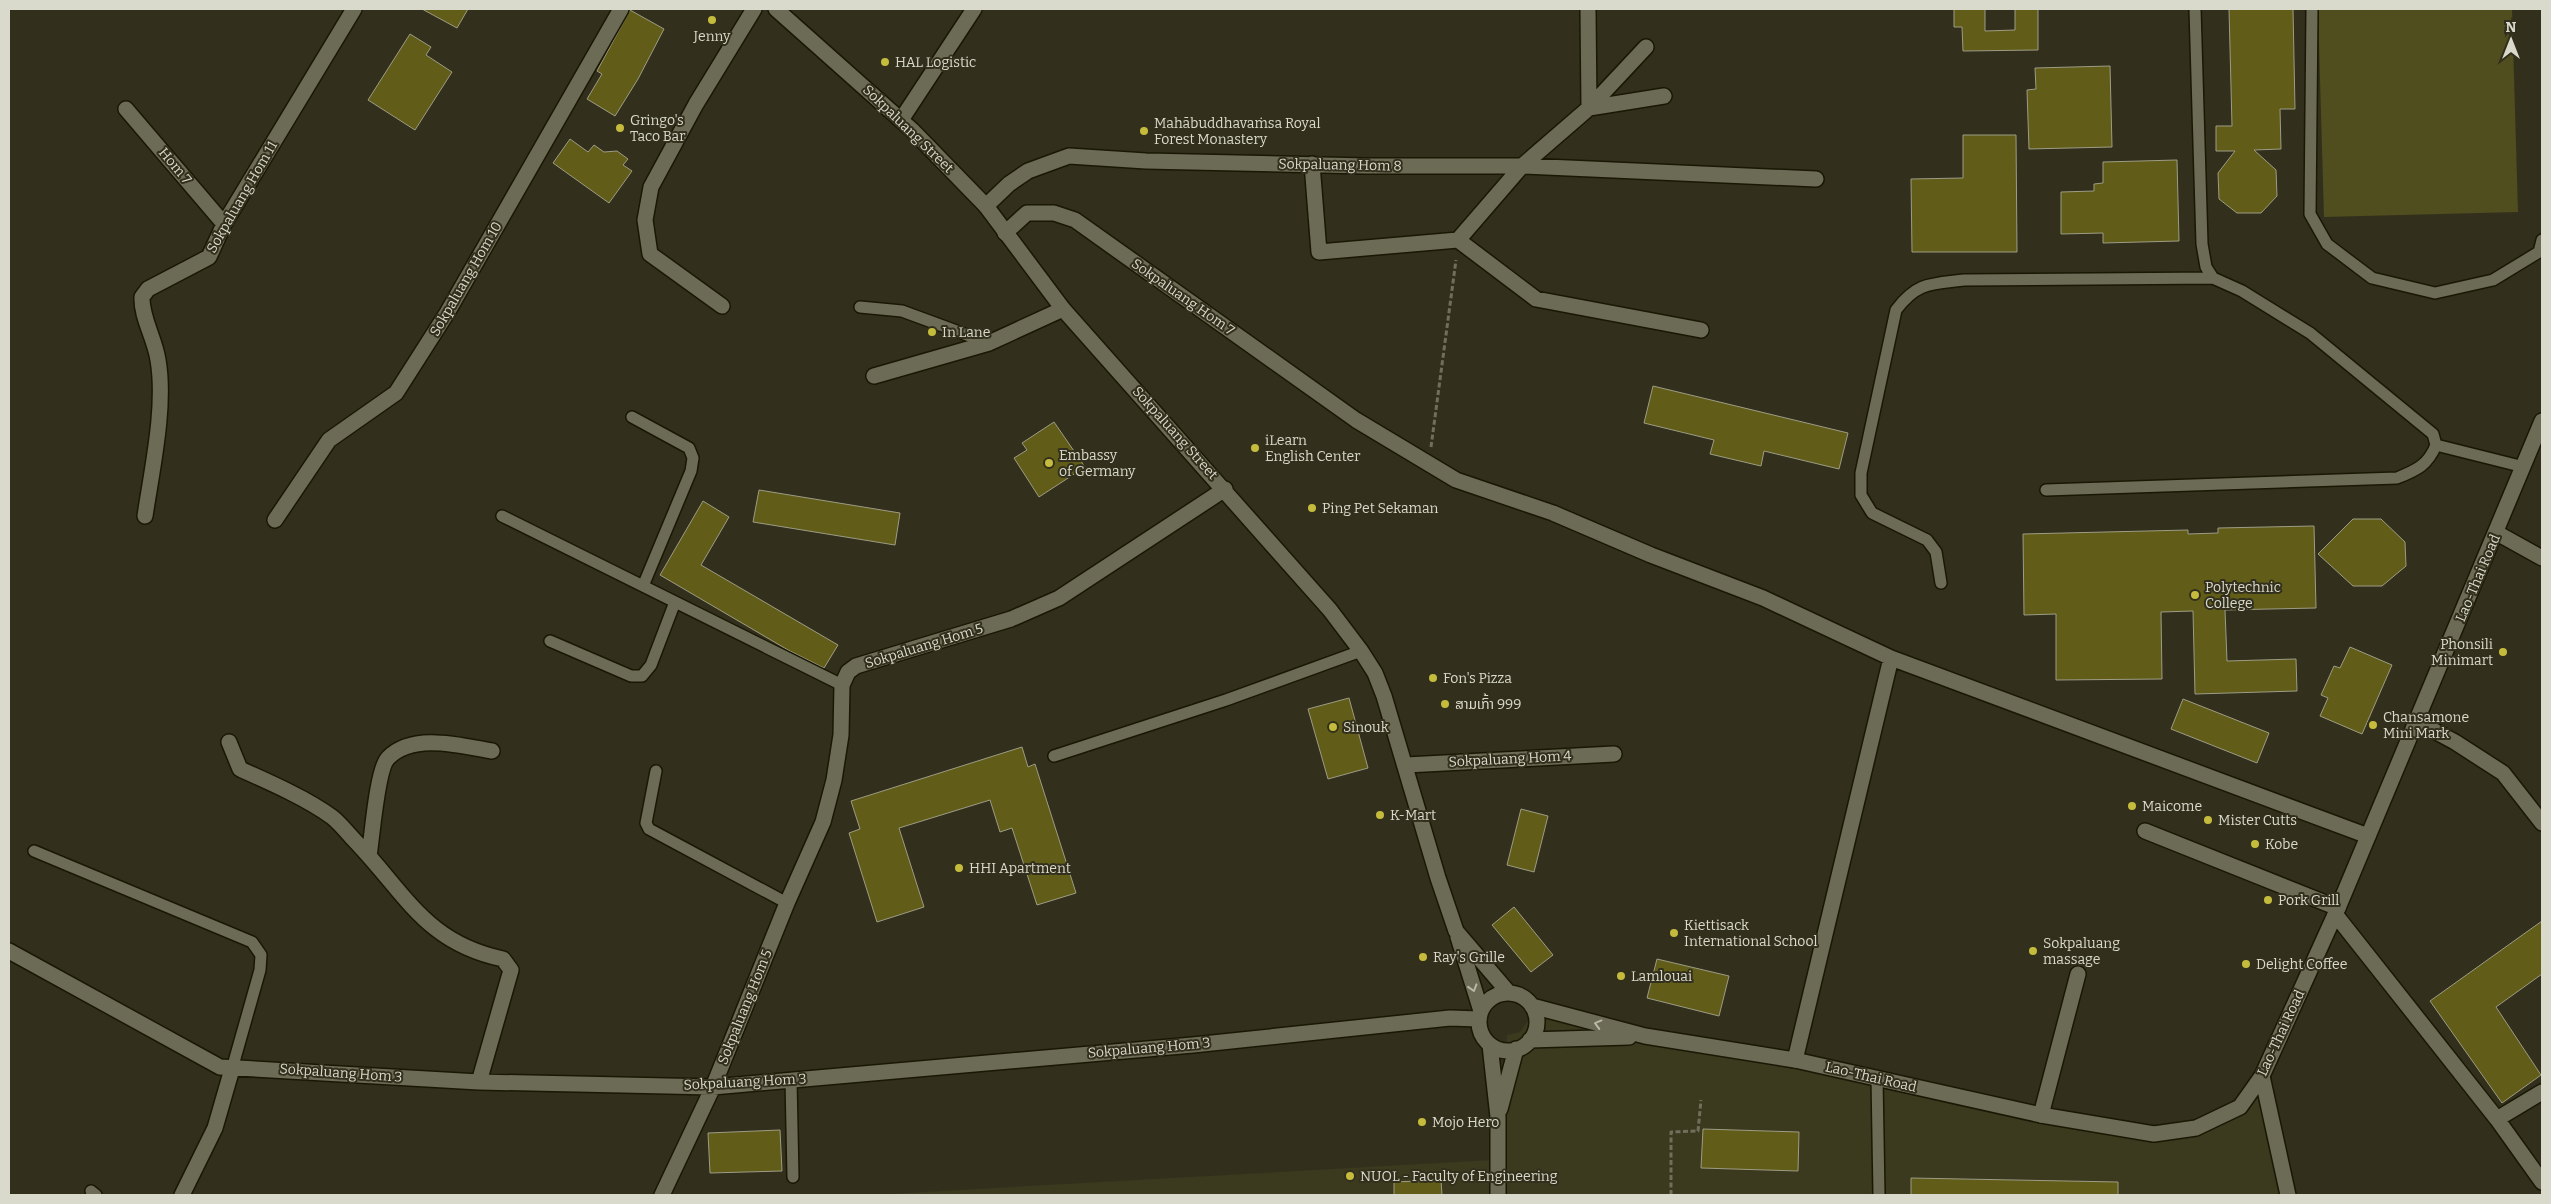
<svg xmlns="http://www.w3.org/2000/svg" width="2551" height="1204" font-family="Bitter,'Noto Sans Lao',serif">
<rect width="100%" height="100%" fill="#32301c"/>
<path fill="#3b391e" d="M1532,1015L1867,1082L2039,1121L2155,1140L2201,1134L2245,1112L2260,1089L2283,1195H1503L1502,1154L1507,1035L1520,1032Z
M1492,1160V1195H874L924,1192Z"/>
<path fill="#504d1e" d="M2318,9H2512L2518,212L2324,217Z"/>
<path fill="#615d19" stroke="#9d9c85" d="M422,9H468L457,28Z
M1954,9H1985V31L2015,30V9H2038V50L1963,51L1962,27H1954Z
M2229,9H2293L2295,109H2280L2281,149L2254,150L2276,170L2277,196L2261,213H2237L2219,199L2218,173L2235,151H2216V126H2232Z
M630,10L664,29L638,79L615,116L587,99L602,74L597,71Z
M410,34L431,47L426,55L452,72L415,130L368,100Z
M2110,66L2112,147L2029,149L2027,90L2036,89L2035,68Z
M1963,135H2016L2017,252H1912L1911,179L1963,178Z
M570,139L588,152L594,145L604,152L617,151L628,159L623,165L632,171L609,203L553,163Z
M2177,160L2179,241L2103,243V233L2061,234V192L2094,191V184L2103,183V162Z
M1653,386L1848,433L1839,469L1764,451L1761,466L1710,454L1714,440L1644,423Z
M1054,422L1085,467L1039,497L1014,458L1027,450L1022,443Z
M759,490L900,513L895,545L753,522Z
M703,501L729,517L701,565L838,645L824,668L788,650L660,575Z
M2353,519H2381L2405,542L2406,566L2382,586H2353L2318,554Z
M2314,526L2316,608L2225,610L2227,661L2296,659L2297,691L2195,694L2193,611L2161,612L2162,679L2056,680V614L2024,615L2023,534L2188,530V534L2218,533V528Z
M2350,647L2392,665L2362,734L2320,716L2328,698L2321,695L2334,666L2340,668Z
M1349,698L1368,768L1328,779L1308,709Z
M2183,699L2269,733L2257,763L2171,729Z
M1022,747L1028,767L1035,764L1076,893L1037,905L1012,828L1000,832L990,800L899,828L924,907L877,922L849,833L860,829L851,801Z
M1521,809L1548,816L1534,872L1507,865Z
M1514,907L1553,955L1531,972L1492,925Z
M2542,921V974L2496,1007L2541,1075L2502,1103L2430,1001Z
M1657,959L1729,976L1719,1016L1647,998Z
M1703,1129L1799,1132L1798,1171L1701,1168Z
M780,1130L782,1171L710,1173L708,1133Z
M1911,1178L2118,1182V1195H1911Z
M1441,1180L1442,1195H1394V1182Z"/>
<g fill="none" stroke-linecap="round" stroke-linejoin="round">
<defs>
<path id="service" d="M2195,9L2202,244L2206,267L2213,278L2242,291L2310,333L2433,434L2436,445
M2312,9L2310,214L2327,244L2372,278L2435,293L2493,280L2539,252L2542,240
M860,307L902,311L989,343
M632,417L689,448L693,458L691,471L643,586
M2046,490L2397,478C2417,470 2428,465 2436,445L2524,467
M502,516L842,685
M1941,583L1936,552L1927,540L1872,513L1861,495V473L1896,310C1917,282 1931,284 1964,280L2213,278
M550,641L631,676H642L651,665L675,602
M1054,756L1226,700L1361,651
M656,771L646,823L649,829L787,903
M34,851L252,942L261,955L260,970L232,1069
M1877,1078L1879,1195
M791,1080L793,1177
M91,1191L96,1195"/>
<path id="minor" d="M1589,108L1646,47
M1589,108L1664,96
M126,109L224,224
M901,120L974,9
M1312,164L1319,252L1458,240L1522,166L1816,179
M986,206L1009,184L1028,171L1069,156L1146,161L1366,166H1522L1589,108L1588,9
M1005,233L1027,213H1054L1075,220L1356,420L1456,480L1553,513L1651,555L1763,598L1891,658L2368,836
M1458,240L1536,299L1701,330
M722,306L650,254L645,220L651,187L696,104L754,9
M874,376L989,343L1063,309
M145,516C152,469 166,406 158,360C155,339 141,317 142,297L148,289L209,257L224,224L354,9
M275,520L329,440L396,393L447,313L621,9
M2418,722L2455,742L2503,773L2542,823
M229,742L240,769C267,781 308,799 332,817C341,824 349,835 358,844C407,896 427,943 503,959L511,970L479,1082
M1406,765L1614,754
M2145,831L2338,908
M369,856C372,838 377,769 388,758C413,732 462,746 492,751
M2335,914L2497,1119L2542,1182
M9,951L220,1067L479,1082L713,1087L1193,1045L1450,1018L1479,1019
M1795,1060L1891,658
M2262,1076L2288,1195
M2041,1115L2078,974
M2497,1119L2542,1092
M182,1195L215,1128L232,1069
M662,1195L713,1087L787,903L823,822L834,780L841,735L842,685L848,672L856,666L1011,619L1059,598L1225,489"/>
<path id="tertiary" d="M776,9L912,130L986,206L1063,309L1330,610L1361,651L1375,673L1384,696L1438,878L1456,931L1509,993
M2497,533L2542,558
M1458,937L1481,1011
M1479 1022a29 29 0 1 1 58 0a29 29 0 1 1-58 0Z
M1532,1006L1645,1036L1795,1060L2041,1115L2154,1134L2196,1128L2240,1107L2262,1076L2338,908L2542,421
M1530,1040L1629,1037
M1490,1045L1498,1117V1195
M1500,1109L1516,1049"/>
</defs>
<use href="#service" stroke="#1a1805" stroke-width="14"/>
<use href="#minor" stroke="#1a1805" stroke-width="18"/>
<use href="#tertiary" stroke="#1a1805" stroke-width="18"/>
<path stroke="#706f5d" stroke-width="3" stroke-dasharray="5 2.5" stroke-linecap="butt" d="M1431,447L1456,260
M1671,1195V1132L1698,1131L1701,1100"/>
<use href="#service" stroke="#6c6b55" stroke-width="11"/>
<use href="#minor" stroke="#6c6b55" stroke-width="15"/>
<use href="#tertiary" stroke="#6c6b55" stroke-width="15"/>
</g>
<defs><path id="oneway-chevron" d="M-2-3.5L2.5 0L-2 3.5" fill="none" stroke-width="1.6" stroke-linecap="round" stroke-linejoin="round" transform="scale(1.25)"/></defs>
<g stroke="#b8b8a8">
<use href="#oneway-chevron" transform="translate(1473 988) rotate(73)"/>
<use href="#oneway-chevron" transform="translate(1598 1024) rotate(-165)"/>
</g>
<g fill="#c5bc3d" stroke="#32301c" stroke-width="2">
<circle cx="712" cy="20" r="5"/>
<circle cx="885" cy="62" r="5"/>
<circle cx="620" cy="128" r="5"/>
<circle cx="1144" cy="131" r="5"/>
<circle cx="932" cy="332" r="5"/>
<circle cx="1255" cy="448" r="5"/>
<circle cx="1049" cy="463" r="5"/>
<circle cx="1312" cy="508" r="5"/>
<circle cx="2195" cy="595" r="5"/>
<circle cx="2503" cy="652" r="5"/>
<circle cx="1433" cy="678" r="5"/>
<circle cx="1445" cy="704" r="5"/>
<circle cx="2373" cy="725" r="5"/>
<circle cx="1333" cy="727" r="5"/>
<circle cx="2132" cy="806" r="5"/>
<circle cx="1380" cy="815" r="5"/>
<circle cx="2208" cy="820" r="5"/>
<circle cx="2255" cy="844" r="5"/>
<circle cx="959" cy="868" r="5"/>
<circle cx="2268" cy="900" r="5"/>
<circle cx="1674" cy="933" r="5"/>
<circle cx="2033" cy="951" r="5"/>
<circle cx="1423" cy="957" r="5"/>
<circle cx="2246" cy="964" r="5"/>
<circle cx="1621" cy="976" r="5"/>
<circle cx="1422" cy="1122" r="5"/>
<circle cx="1350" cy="1176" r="5"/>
</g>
<g text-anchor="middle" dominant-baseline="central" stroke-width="4" stroke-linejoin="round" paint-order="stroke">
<g font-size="14" fill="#d9d9cc" stroke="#32301c" text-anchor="start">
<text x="712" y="36" text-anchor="middle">Jenny</text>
<text x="895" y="62">HAL Logistic</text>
<text x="630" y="120">Gringo's<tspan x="630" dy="16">Taco Bar</tspan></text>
<text x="1154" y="123">Mahābuddhavaṁsa Royal<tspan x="1154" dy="16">Forest Monastery</tspan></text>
<text x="942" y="332">In Lane</text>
<text x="1265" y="440">iLearn<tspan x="1265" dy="16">English Center</tspan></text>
<text x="1059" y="455">Embassy<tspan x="1059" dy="16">of Germany</tspan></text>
<text x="1322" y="508">Ping Pet Sekaman</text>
<text x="2205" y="587">Polytechnic<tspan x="2205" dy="16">College</tspan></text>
<text x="2493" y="644" text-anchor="end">Phonsili<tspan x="2493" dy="16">Minimart</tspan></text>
<text x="1443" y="678">Fon's Pizza</text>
<text x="1455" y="704">ສາມເກົ້າ 999</text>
<text x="2383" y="717">Chansamone<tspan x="2383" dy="16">Mini Mark</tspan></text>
<text x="1343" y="727">Sinouk</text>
<text x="2142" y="806">Maicome</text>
<text x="1390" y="815">K-Mart</text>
<text x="2218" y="820">Mister Cutts</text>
<text x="2265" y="844">Kobe</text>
<text x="969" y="868">HHI Apartment</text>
<text x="2278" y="900">Pork Grill</text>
<text x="1684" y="925">Kiettisack<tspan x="1684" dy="16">International School</tspan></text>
<text x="2043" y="943">Sokpaluang<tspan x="2043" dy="16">massage</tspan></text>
<text x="1433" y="957">Ray's Grille</text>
<text x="2256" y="964">Delight Coffee</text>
<text x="1631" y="976">Lamlouai</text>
<text x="1432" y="1122">Mojo Hero</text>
<text x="1360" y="1176">NUOL - Faculty of Engineering</text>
</g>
<g font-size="14" fill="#d9d9cc" stroke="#32301c">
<text transform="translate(908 129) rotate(44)">Sokpaluang Street</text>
<text transform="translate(1340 165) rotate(1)">Sokpaluang Hom 8</text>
<text transform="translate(175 166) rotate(50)">Hom 7</text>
<text transform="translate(242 197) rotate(-60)">Sokpaluang Hom 11</text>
<text transform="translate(466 279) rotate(-60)">Sokpaluang Hom 10</text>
<text transform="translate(1183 297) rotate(35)">Sokpaluang Hom 7</text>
<text transform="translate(1175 433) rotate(48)">Sokpaluang Street</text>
<text transform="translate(2478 578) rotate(-67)">Lao-Thai Road</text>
<text transform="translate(924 646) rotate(-17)">Sokpaluang Hom 5</text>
<text transform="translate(1510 759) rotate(-3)">Sokpaluang Hom 4</text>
<text transform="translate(745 1007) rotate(-68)">Sokpaluang Hom 5</text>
<text transform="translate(2281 1033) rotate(-65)">Lao-Thai Road</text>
<text transform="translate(1149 1048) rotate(-5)">Sokpaluang Hom 3</text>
<text transform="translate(341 1073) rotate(4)">Sokpaluang Hom 3</text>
<text transform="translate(1871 1077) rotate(13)">Lao-Thai Road</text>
<text transform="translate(745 1082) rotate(-3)">Sokpaluang Hom 3</text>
</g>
</g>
<rect width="2551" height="1204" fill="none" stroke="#d9d9cc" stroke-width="20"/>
<g transform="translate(2511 40)" stroke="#32301c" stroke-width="4" paint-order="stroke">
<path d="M0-4L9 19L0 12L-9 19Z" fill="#d9d9cc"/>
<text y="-8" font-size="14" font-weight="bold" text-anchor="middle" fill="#d9d9cc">N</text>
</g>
</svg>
